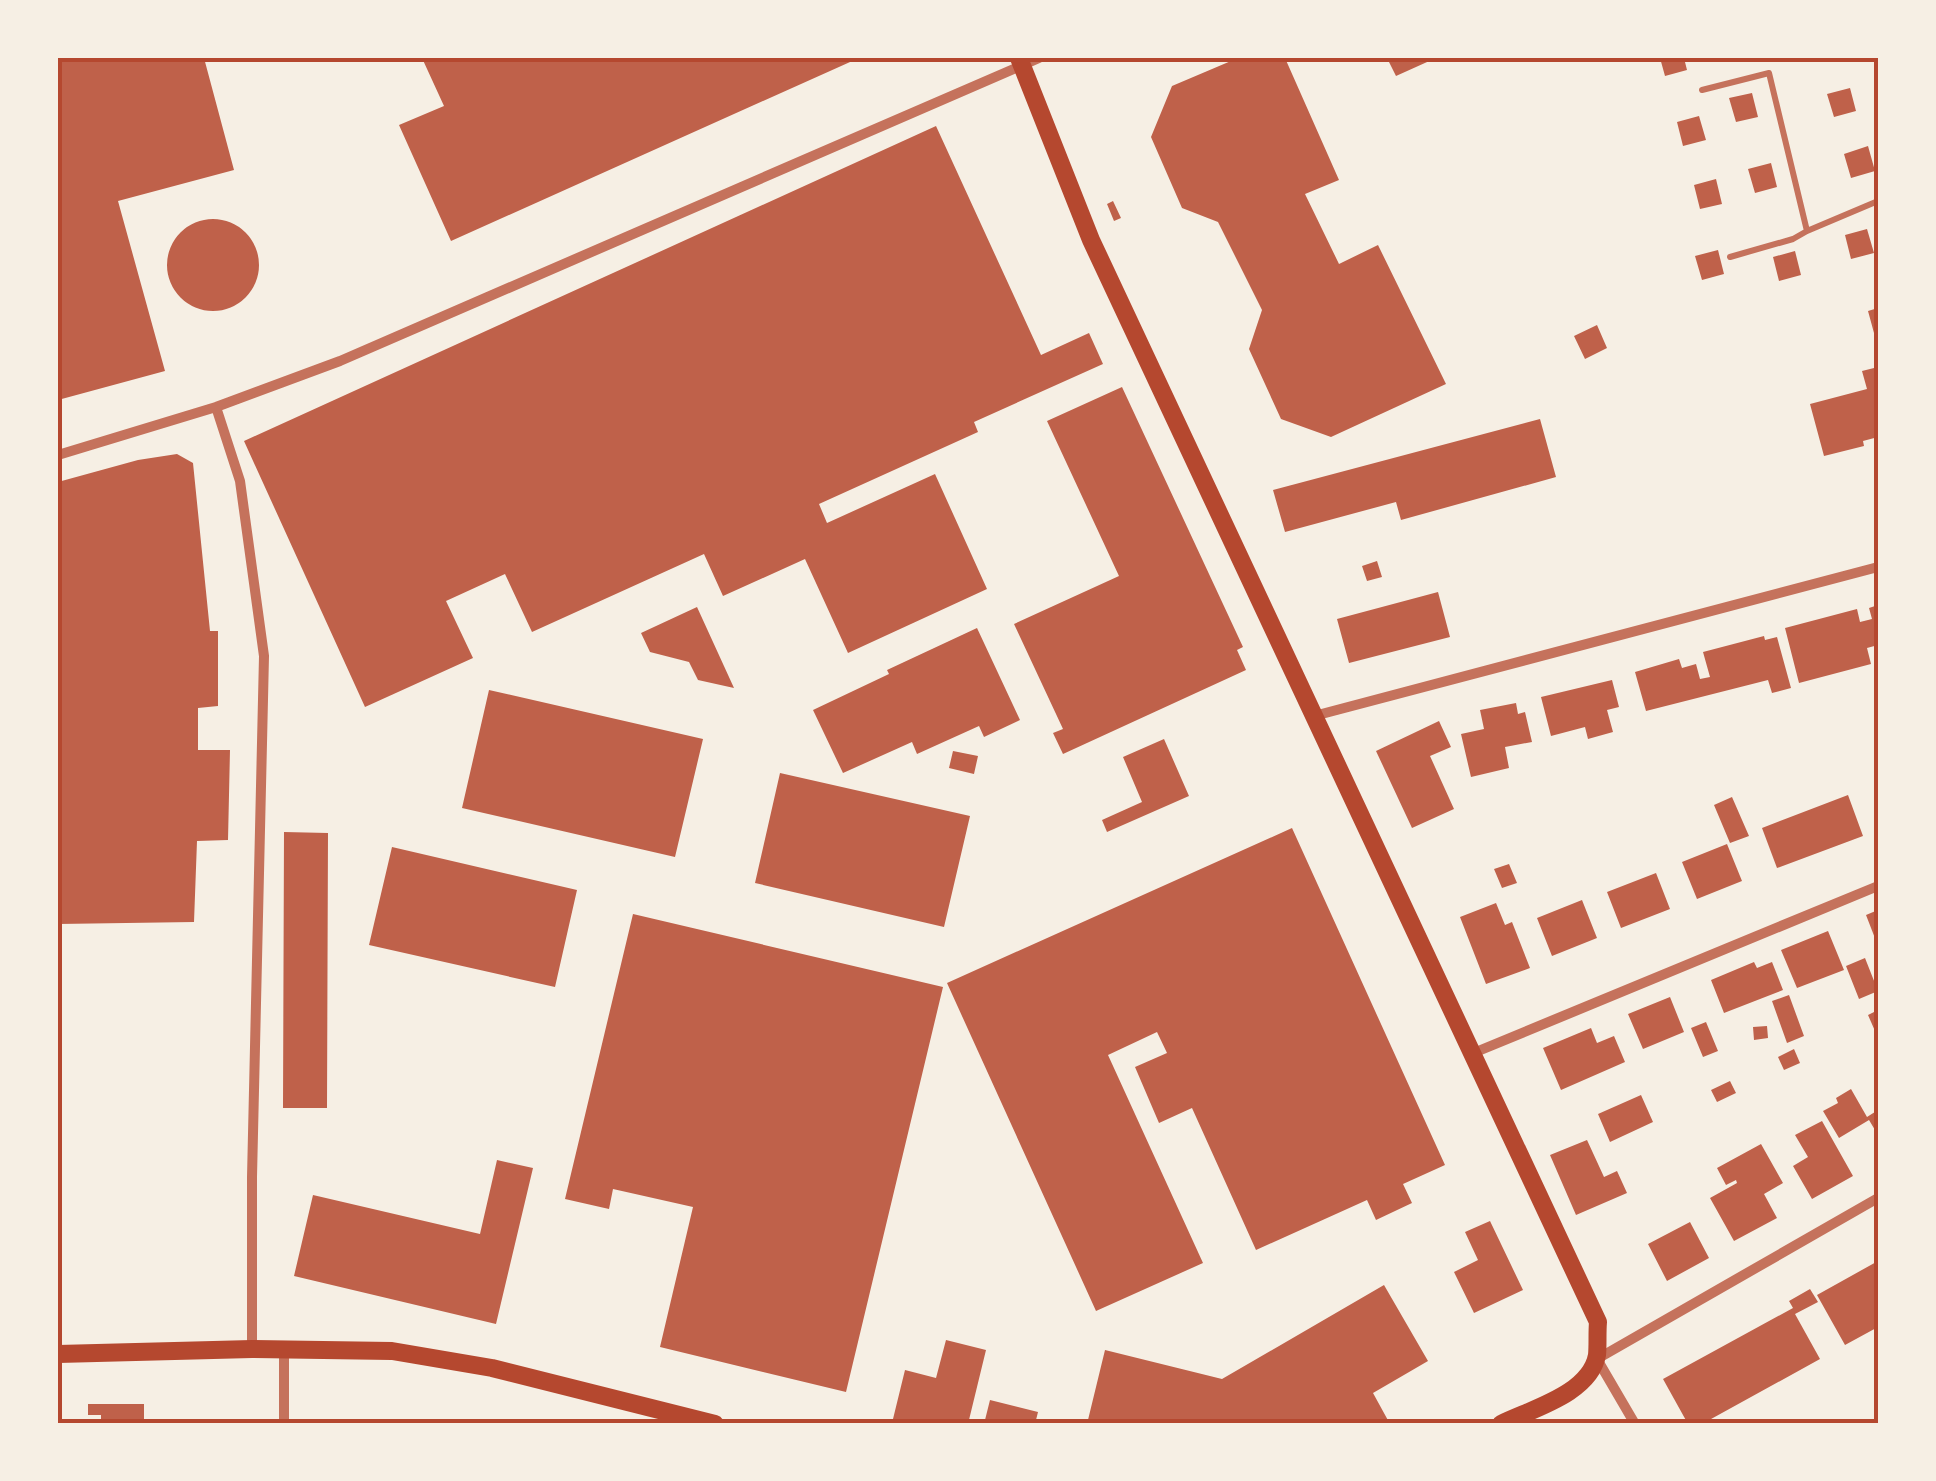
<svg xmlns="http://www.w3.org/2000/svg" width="1936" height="1481" font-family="'Space Grotesk',sans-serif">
<rect width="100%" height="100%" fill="#f6efe4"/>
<path fill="#bf614a" d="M58,58H204L234,170L118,201L165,371L58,400Z
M422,58H859L451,241L399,125L444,106Z
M1238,58H1285L1339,180L1305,194L1339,264L1378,245L1446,384L1331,437L1281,419L1249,349L1262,310L1218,222L1182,208L1151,137L1172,86Z
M1387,58H1436L1396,76Z
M1660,58H1684L1687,70L1665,76Z
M1850,88L1856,111L1834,117L1827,94Z
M1752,93L1758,117L1736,122L1729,98Z
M1699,116L1706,140L1683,146L1677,122Z
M936,126L1041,355L1089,333L1103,364L974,422L978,432L819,504L827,523L935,474L987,589L848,653L805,559L723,596L704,554L532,632L505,574L446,601L473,658L365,707L244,441Z
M1868,146L1875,171L1851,178L1844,154Z
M1771,163L1777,187L1755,193L1748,169Z
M1716,179L1722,204L1700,209L1694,185Z
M1113,201L1121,218L1114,221L1107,204Z
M167 265a46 46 0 1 1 92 0a46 46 0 1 1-92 0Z
M1867,229L1874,253L1851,259L1845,235Z
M1718,250L1724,274L1702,280L1695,256Z
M1795,251L1801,275L1779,281L1773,257Z
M1878,308V332L1874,333L1868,311Z
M1597,325L1607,348L1585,359L1574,336Z
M1878,367V437L1863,441L1864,446L1824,456L1810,404L1867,389L1862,371Z
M1122,387L1243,647L1237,650L1246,670L1063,754L1053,733L1063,729L1014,624L1119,576L1047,421Z
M1540,419L1556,477L1401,520L1396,502L1285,532L1273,490Z
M177,454L193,463L210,631H218V706L198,708V750H230L228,840L197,841L194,922L58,924V482L138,460Z
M1377,561L1382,577L1367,581L1362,566Z
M1438,592L1450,637L1349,663L1337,619Z
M1878,605V645L1867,648L1871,664L1799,683L1785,628L1857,609L1860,622L1872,619L1869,608Z
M697,607L734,688L698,680L689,662L650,652L641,633Z
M977,628L1020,720L984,737L979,726L917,754L912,742L843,773L813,710L889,674L887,670Z
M1764,636L1765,640L1777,637L1791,688L1772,693L1768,680L1646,711L1635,672L1679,659L1682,668L1696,664L1700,679L1710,677L1703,652Z
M1612,680L1619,707L1607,710L1613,732L1588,739L1585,727L1551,736L1541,697Z
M489,690L703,739L675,857L462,808Z
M1516,703L1518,714L1525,712L1532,742L1505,747L1509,768L1471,777L1461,734L1484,729L1480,710Z
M1439,721L1451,747L1430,756L1454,809L1412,828L1376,751Z
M1164,739L1189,796L1107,832L1102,820L1142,802L1123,757Z
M953,751L978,756L974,774L949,768Z
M780,773L970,816L944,927L755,883Z
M1848,795L1863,836L1777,868L1762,828Z
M1732,797L1749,836L1730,843L1714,805Z
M1292,828L1445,1165L1403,1184L1412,1203L1376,1220L1367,1200L1256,1250L1192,1108L1159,1123L1135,1067L1167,1053L1157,1032L1108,1055L1203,1263L1096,1311L947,983Z
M284,832L328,833L327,1108H283Z
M1727,844L1742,881L1697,899L1682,862Z
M392,847L577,890L555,987L369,945Z
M1509,864L1517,883L1502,888L1494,869Z
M1656,873L1670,909L1621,928L1607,892Z
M1582,900L1597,938L1552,956L1537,918Z
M1496,903L1505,925L1512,922L1530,968L1486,984L1460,917Z
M1878,910V946L1866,915Z
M633,914L943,987L846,1392L660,1347L693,1207L613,1189L609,1209L565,1199Z
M1828,931L1844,970L1797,988L1781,950Z
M1865,958L1878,991L1859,999L1846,966Z
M1754,962L1757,968L1772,962L1783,990L1724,1013L1711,980Z
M1789,995L1804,1036L1787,1043L1772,1001Z
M1670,997L1684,1032L1643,1049L1628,1014Z
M1878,1010V1030L1875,1031L1868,1015Z
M1706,1022L1718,1051L1703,1057L1691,1028Z
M1767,1026L1768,1038L1754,1040L1753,1027Z
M1591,1028L1597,1043L1614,1036L1625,1062L1561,1090L1543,1048Z
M1794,1049L1800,1063L1784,1070L1778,1057Z
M1730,1081L1736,1093L1717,1102L1711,1090Z
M1851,1089L1867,1117L1878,1110V1135L1869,1120L1839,1138L1823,1111L1838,1103L1836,1098Z
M1641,1095L1653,1122L1610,1142L1598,1114Z
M1822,1121L1853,1176L1812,1199L1793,1166L1808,1157L1795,1135Z
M1587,1140L1604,1177L1617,1171L1627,1193L1576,1215L1550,1155Z
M1761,1144L1783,1183L1764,1194L1777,1218L1734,1241L1710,1198L1737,1183L1736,1180L1726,1185L1717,1168Z
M497,1160L533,1168L496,1324L294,1276L313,1195L480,1234Z
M1490,1221L1523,1290L1474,1313L1454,1272L1478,1260L1465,1232Z
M1690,1222L1709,1258L1667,1281L1648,1244Z
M1878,1261V1327L1845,1345L1817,1295Z
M1384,1285L1428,1361L1373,1393L1390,1424H1087L1105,1350L1222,1379Z
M1810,1289L1818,1302L1795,1314L1820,1359L1702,1424H1688L1663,1379L1793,1308L1789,1301Z
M946,1340L986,1350L968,1424H909L893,1419L905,1370L936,1378Z
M990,1400L1038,1412L1035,1424H984Z
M88,1404H144V1424H101V1415H88Z"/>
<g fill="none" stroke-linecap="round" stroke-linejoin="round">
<path stroke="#c5725c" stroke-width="6" d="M1702,90L1769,73L1807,231L1878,201
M1730,257L1793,239L1807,231"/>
<path stroke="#c5725c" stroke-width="10" d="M216,407L240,481L264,656L252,1177V1349
M58,455L216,407L340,361L1039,58
M1314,716L1878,567
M1471,1054L1878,886
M284,1424V1350
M1635,1424L1597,1359L1878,1198"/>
<path stroke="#b5482f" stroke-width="18" d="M1019,58L1091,240L1598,1322C1597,1333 1598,1345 1597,1355C1590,1394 1531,1409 1501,1424
M58,1354L252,1349L392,1351L492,1368L715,1424"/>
</g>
<rect width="1936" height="1481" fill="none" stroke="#f6efe4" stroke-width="120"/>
<rect x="60" y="60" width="1816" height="1361" fill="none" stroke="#b5482f" stroke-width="4"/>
</svg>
